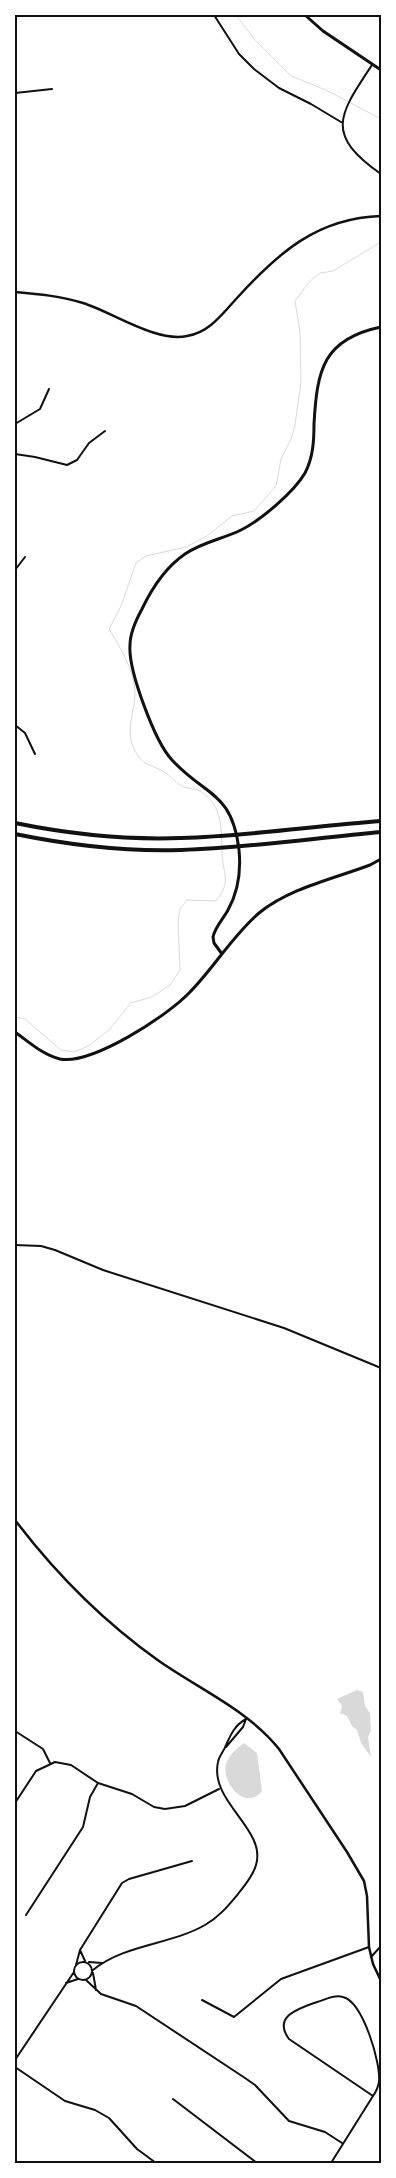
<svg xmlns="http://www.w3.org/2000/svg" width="396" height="2178" font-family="Lato,sans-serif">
<rect width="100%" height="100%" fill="#fff"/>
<path fill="#d9d9d9" d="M357,1690L363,1692L365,1706L370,1713L371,1730L368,1737L371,1757L361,1743L357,1730L352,1726L347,1716L340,1713L342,1706L337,1699Z
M244,1743L257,1753L262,1791C245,1812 221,1782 226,1764C229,1755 237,1748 244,1743Z"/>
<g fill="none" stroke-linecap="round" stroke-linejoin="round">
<path stroke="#d9d9d9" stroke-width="1" d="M236,15L255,40L291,76L326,90L381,119
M15,1017L25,1019L61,1050L74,1052L88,1046L109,1030L131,1003L152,997L170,985L180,970L178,922L180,909L187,900L216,901C231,882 224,877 222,855C221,831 224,806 200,791C195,788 188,789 182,786C174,782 169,774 161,770C148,764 143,765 135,751C124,729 135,714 135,692C134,670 120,647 109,629L121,606L136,563L146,556L186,547L207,536L232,516L254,511L276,486L281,459L291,439L295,425L301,382L300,332L295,301L309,282L320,273L333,271L381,242"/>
<path stroke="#111" stroke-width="2" d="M214,15L239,54L254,69L279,88L311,104L341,122
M372,65C339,115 324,134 381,174
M15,93L52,89
M15,125H16
M15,424L40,409L49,389
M15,454L35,457L67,465L77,460L89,443L105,431
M15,570L25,557
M15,725L25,733L35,754
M15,1245L41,1246L55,1250L103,1270L284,1328L381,1368
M15,1731L43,1749L50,1763
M226,1747L243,1727L246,1719
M15,1803L36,1771L55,1762L71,1765L98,1783L132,1794L154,1807L165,1809L185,1806L219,1789
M26,1915L83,1827L90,1797L98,1783
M80,1950L85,1961
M371,1957L381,1946
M74 1971a9 9 0 1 1 18 0a9 9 0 1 1-18 0Z
M89,1962L102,1963
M76,1965L80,1950L122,1883L129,1879L192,1861
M93,1970C125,1944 170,1945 205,1925C219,1917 228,1906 238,1894C245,1885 253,1876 256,1865C267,1829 209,1802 218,1762C219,1756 224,1751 226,1745C231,1734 235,1725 246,1719
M93,1973L96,1990
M86,1980L101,1994L136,2006L245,2078L255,2085L289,2121L325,2132L342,2143
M66,1983L78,1979
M202,2000L234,2017L281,1979L369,1947
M15,2060L74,1972
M15,2067L65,2101L95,2110L109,2118L137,2149L156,2163
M173,2099L257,2163
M331,2163L373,2096C376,2092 378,2087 379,2082C381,2063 363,2002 343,1997C334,1994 325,2000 317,2002C300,2008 272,2016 289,2039L373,2096"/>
<path stroke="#111" stroke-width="2.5" d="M15,292C38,294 61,296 83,303C112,312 157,343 187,336C210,332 222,314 237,298C278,253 317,218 381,216
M15,1520C56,1574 104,1622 159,1661C199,1689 248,1710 279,1749L347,1852L364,1881L367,1896L369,1947L373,1964L381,1981"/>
<path stroke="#111" stroke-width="3" d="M305,15L323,31L381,70
M222,954L214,943L213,937C215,927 223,919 228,910C238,892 241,870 239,850C232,791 206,797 172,760C155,742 128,670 130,645C130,633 136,620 142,609C152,588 166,567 185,554C202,542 223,539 241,530C261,520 294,492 305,473C313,458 314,441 314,424C317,370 323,339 381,327
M15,1032C29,1042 43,1055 60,1059C92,1065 167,1016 189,993C214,968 232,936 259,913C290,888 333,879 370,865L381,859"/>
<path stroke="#111" stroke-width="4" d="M15,823C69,834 126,840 181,838C248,836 314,826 381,821
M15,834C69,845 125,852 181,850C248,848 314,838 381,832"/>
</g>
<rect width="396" height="2178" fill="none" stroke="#ffffff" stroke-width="32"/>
<rect x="16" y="16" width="364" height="2146" fill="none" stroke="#111" stroke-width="2"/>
</svg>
